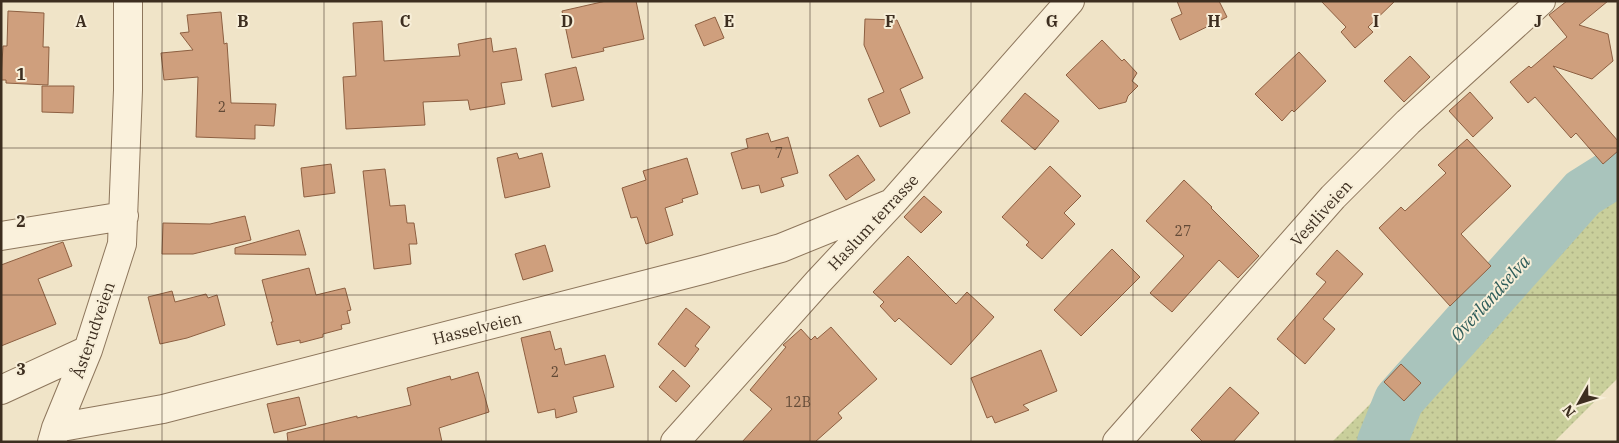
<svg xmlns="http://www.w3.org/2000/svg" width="1619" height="443" font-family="'IBM Plex Serif',serif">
<defs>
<pattern id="grass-dots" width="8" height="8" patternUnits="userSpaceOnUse" patternTransform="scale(1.25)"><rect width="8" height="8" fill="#c9cf9b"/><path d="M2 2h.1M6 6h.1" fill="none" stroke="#aeb285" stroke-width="1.8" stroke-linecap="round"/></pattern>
</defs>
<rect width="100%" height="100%" fill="#f0e4c8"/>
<path fill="url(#grass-dots)" d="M1618,157V378L1554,442H1332Z"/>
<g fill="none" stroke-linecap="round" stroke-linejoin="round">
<path stroke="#a9c4bc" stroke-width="50" d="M1382,442L1399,400L1583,193L1618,171"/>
</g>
<path fill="#cf9f7d" stroke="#8d5f41" d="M606,1H636L644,39L603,48L604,51L572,58L562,11Z
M1177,1H1219L1227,17L1180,40L1171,19L1182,14Z
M1321,1H1395L1368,27L1373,32L1355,48L1341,32L1346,27Z
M1567,1H1608L1579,25L1608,34L1613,61L1592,79L1553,66L1618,141V151L1603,164L1576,133L1571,138L1535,97L1528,103L1510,82L1529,66L1531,68L1567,37L1549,15Z
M8,11L44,13L43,47H49L48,85L6,83V80H1L3,46H7Z
M221,12L224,44L227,43L231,103L276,104L274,126L255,125V139L196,137L198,77L164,80L161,53L193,50L180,33L189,32L187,15Z
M715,17L724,38L704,46L695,25Z
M865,19L897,20L923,78L900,89L910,113L880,127L868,99L884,92L864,45Z
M382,21L384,61L460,56L458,44L491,38L493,52L516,48L522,80L501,83L505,104L470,110L468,100L423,102L425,125L346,129L343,77L356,76L353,23Z
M1102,40L1122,61L1124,59L1137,73L1132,81L1138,86L1128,96L1126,102L1099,109L1066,75Z
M1299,52L1326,81L1294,112L1292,110L1282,121L1255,94Z
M1410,56L1430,77L1404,102L1384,81Z
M576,67L584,100L552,107L545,74Z
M42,86H74L73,113L42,112Z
M1470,92L1493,118L1473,137L1449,111Z
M1025,93L1059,121L1035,150L1001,121Z
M768,133L771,142L788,137L798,173L781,178L784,186L761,193L759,185L742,189L731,153L748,148L746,139Z
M1467,139L1511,186L1461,234L1491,266L1450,306L1379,228L1401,207L1405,211L1446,173L1438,165Z
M517,153L519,159L542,153L550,187L505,198L497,158Z
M858,155L875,180L846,200L829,175Z
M687,158L698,194L682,199L683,202L665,208L673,235L646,244L637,217L631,218L622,188L646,180L643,171Z
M331,164L335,193L304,197L301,168Z
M1050,166L1081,196L1064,213L1075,224L1042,259L1026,245L1029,242L1002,217Z
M385,169L390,206L405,205L407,223H414L417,244H409L411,264L374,269L363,171Z
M1184,180L1212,207L1211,208L1259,256L1238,278L1219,260L1172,312L1150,293L1184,256L1146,221Z
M924,196L942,212L921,233L904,217Z
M245,216L251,240L193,254H162L163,223L210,224Z
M299,230L306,255L235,254V248Z
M63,242L72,266L38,279L56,324L1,346V265Z
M545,245L553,271L523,280L515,254Z
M1112,249L1140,277L1081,336L1054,310Z
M1337,250L1363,274L1323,319L1335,329L1305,364L1277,339L1326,282L1316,274Z
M908,256L956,304L967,292L994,317L951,365L899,318L895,322L880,306L884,302L873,292Z
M309,268L316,295L345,288L351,310L347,311L350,323L341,325L342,329L323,334V337L300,343V340L277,345L271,322H273L262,280Z
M172,291L175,302L206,294L208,298L217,295L225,325L187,338L160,344L148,297Z
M686,308L710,327L695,346L699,349L685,367L658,344Z
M831,327L877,379L838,413L842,418L815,442H742L772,409L750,390L786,347L783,345L801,329L811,340L815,336L817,339Z
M550,331L555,350L561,348L565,365L605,355L614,387L573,397L577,412L556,418L555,409L538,413L521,338Z
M1041,350L1057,391L1023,405L1029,410L995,423L992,416L987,418L971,378Z
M1401,364L1421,383L1404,401L1384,382Z
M673,370L690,386L676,402L659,387Z
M478,372L489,412L439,428L442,442H288L287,433L357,416V418L411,405L407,388L450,376L451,380Z
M1230,387L1259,413L1233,442H1203L1191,430Z
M299,397L306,425L274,433L267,404Z"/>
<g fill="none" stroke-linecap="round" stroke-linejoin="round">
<defs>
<path id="minor" d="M1,236L124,216
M1,390L88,350
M56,428L163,409L706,269L781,248L892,203
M52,442L56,428L88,350L122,244L128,90V1
M675,442L818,282L892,203L1070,1
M1117,442L1333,197L1408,122L1541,1"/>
</defs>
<use href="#minor" stroke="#8d765c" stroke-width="30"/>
<use href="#minor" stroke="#faf1dc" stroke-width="28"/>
</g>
<path fill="none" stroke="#3d2e20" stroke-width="1" stroke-opacity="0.55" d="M162,1V442M324,1V442M486,1V442M648,1V442M810,1V442M971,1V442M1133,1V442M1295,1V442M1457,1V442M1,148H1618M1,295H1618"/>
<g text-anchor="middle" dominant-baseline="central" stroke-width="4" stroke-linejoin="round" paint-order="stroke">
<g font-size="14" fill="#624a37">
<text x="222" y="107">2</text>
<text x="779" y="153">7</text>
<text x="1183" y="231">27</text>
<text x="555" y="372">2</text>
<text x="798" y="402">12B</text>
</g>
<g font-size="16" fill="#3d2e20" stroke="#f7eed8">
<text transform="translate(1321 213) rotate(-48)">Vestliveien</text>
<text transform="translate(873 222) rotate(-47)">Haslum terrasse</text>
<text transform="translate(477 328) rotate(-14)">Hasselveien</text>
<text transform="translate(93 330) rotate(-71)">Åsterudveien</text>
</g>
<g font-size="18" font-style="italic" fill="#2f5d5a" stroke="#f7eed8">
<text transform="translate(1490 298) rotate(-48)">Øverlandselva</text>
</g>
</g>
<g font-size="16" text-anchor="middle" font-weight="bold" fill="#3d2e20" stroke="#f7eed8" stroke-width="4" stroke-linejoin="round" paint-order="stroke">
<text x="81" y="27">A</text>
<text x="243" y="27">B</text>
<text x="405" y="27">C</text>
<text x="567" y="27">D</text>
<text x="729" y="27">E</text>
<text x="890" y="27">F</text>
<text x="1052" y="27">G</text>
<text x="1214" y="27">H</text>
<text x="1376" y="27">I</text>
<text x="1538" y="27">J</text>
<text x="21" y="80">1</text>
<text x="21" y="227">2</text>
<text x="21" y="375">3</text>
</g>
<rect width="1619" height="443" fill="none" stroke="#3d2e20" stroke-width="5"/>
<g transform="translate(1579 403) rotate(231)" stroke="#f7eed8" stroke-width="4" paint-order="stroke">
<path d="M0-4L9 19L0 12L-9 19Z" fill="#3d2e20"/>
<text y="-8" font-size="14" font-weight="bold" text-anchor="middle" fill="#3d2e20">N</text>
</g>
</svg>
